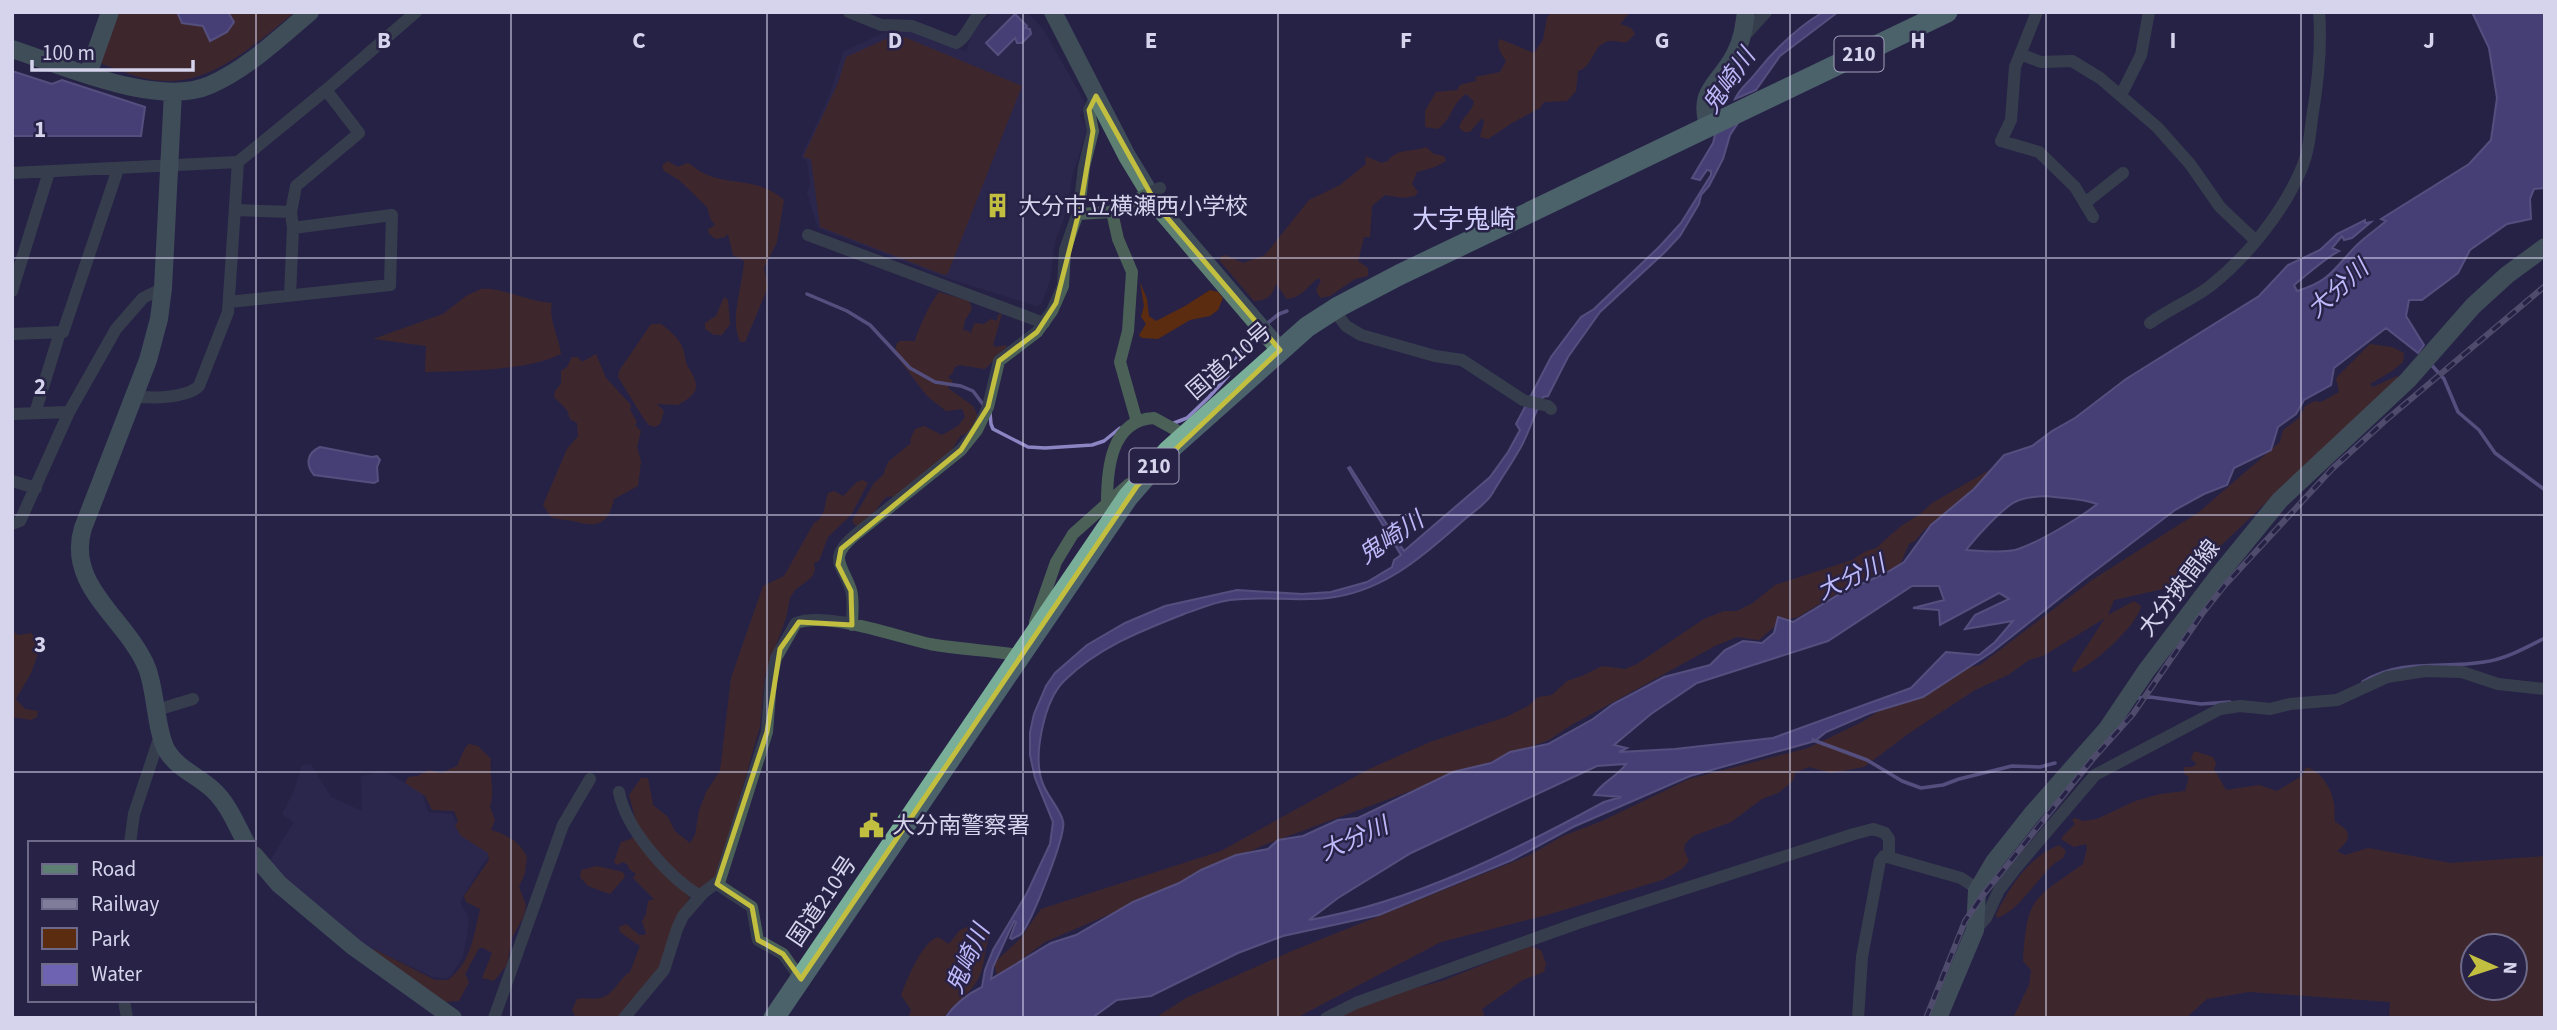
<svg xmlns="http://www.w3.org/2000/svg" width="2557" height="1030" font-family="'Source Sans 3','Noto Sans JP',sans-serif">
<rect width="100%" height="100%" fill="#272246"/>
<path fill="#312b55" d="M994,12H1027L1043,29L1085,103L1080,116L1087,128L1072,177L1067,210L1055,242L1050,280L1042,303L1036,306L953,280L818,228L807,193L810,184L807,161L801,157L829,97L843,52L896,27L909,28L966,52L975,27Z
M311,764L331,797L362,811L361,777L379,771L388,773L422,793L428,812L452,814L456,822L495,849L482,865L461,900V905L469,918L467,935L463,956L451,976L445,979L433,977L363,944L268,864L294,822L282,814L294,791L302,765Z"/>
<path fill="#5b2c10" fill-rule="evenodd" d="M116,12H295C252,46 207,91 148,79C132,76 117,69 102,64L101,61Z
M1552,12H1630L1620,24L1631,28L1635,34L1627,42C1621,43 1615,40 1610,41C1592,43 1594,67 1578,71L1576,91L1567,101L1544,102L1540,108L1512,123L1488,139L1480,137L1484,122L1482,118L1470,132H1464L1459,128C1461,117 1473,112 1474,101L1466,94C1451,104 1453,118 1438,129L1425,127V111L1436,92L1457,90L1460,85L1476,81L1475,77L1500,72L1506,61C1502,55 1495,46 1500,39L1534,53L1543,40L1547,17Z
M897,34L1022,86L948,273L944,275L820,227L811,159L803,157L838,83L846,57Z
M1426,147L1434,154L1444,156L1446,161L1435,167L1417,172L1412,184L1418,192L1415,196L1403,198L1385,195L1372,206L1370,237H1364L1358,261L1368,268V276L1355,279L1330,296L1320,298L1316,291L1321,280L1319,278C1306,286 1304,297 1287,299L1276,284C1272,296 1267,301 1254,301L1220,261L1221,256L1226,255L1243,263L1265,255L1309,200L1340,185L1366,164L1365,156L1382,163L1388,161C1398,147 1412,153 1426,147Z
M667,161L678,167L687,163L690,164C720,191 752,172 784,200L777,242L764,268L768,287L745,342H740C729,317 743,287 744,261L733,255L728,234L725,237L716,239L709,234L708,229L715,225L711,220L707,207L679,180L664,171L662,166Z
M1140,282L1147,299L1149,316L1156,321L1185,306L1210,290L1218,292L1223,298L1218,310L1210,316L1190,320L1158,339L1142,338L1139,335L1146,324L1141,317L1144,306Z
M481,289C501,287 528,302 552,303C548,320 559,336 561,354C526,371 465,371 425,372L426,346L373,339L443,314L466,296Z
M939,292L969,301L972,309L965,320L963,330L969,331L972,335L971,331L975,323L984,324L991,319L997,321L998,315L1002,313L993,345L996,347L1005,345L1007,347L985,369L959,365L954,368L953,373L948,377L953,381L948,388L973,406L978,416L972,432L960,436L951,452L898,496L886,497C876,507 871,524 856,526L852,521L874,483L883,475L888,462L911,443L910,440L915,429L924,426L942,435L958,426L965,417L962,409L946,411L927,396L895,354L896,345L899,341H915C918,329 931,301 939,292Z
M724,297L728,300L730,324L722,335H714L705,329V323L716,316Z
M651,324H661C669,330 680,339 683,349C685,354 685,360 687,365C699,385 702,392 678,405L657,404L664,411L660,424L655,427L649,425L644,419L618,377L619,371Z
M2370,344L2392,347L2404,353L2403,362L2392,371L2370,384L2373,387L2397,376L2404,385L2277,492L2207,559L2163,589L2114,600L2108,615L2134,601L2141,606C2138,625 2091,667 2073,673L2072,669L2105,618L2043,656L2029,660L2008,675L1975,690L1908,734L1864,767L1831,773L1809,767L1796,772L1792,782L1778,793L1762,799L1731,822L1693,836L1685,844L1684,850L1689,861L1682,869L1662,880L1547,915L1441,942L1296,1018H1155L1186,998L1292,951L1528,856L1563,836L1602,821L1689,779L1808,748L1862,722L1894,701L1946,673L1980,665L2092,580L2199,512L2280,442L2283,430L2299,418L2305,406L2315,401L2321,402L2339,392L2336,378Z
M596,354L606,378L631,405L630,410L637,422L635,425L641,431L637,447L641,461L638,486L614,499C608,525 597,528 573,521C565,519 558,520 551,517L543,505L567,449L578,436L577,423L570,419L567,410L554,397L555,391L561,384V371L567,367L572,357H578L582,362Z
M2000,464L1964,504L1924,530L1915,541L1909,544L1899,567L1889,574L1881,572L1846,588L1798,617L1780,622L1759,640L1737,637L1715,646L1568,727L1549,740L1264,845L1189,880L1045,942L1002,974L997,976L994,963L1020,939L1041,909L1221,851L1367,770L1430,742L1506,717L1528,706L1538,697L1552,695L1567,681L1582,676L1602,666L1625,669L1637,664L1704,619L1724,611H1737L1753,603L1775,585L1852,560L1866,551L1876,548L1901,526L1920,514L1932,503Z
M863,480L868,483L851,515L828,537L819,561L814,563L815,570L812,577L795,590L790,598L786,618L765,676L760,726L718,875L690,896L664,963L632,1018H576L572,1010L577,999C585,997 592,1000 600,998C614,996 619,978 630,972L640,946L620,932L619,927L626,924L639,935H644L646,933L642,921L646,914L648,901L654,899L633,878L636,874L629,869L628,865L623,862L617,865L614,862L621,842L640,836L629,795L641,778H648L653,805L668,817L675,831L690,843L695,835L699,811L706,792L720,771L731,678L763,586L784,576L814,523C826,516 824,506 828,493L834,491L843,496L857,482Z
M12,631L19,635L31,633L41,645L31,673L16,699L25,709L38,711L37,717L31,720L12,717Z
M469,744L478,746L491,759C489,776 495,790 490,807L495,820L491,830C506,834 520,842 527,857L525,873L519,887L526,905L524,916L512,938L507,965L494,981L482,978L492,953L483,948H479L465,974L469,982L459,1001L443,1002L369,949H374L435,980H448C471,963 474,935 480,909L466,902L464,896L489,860L488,853L461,836L455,826L458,821L454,811L432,810L425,796L405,783L408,777L417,776L429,770L441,773L457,766L465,748Z
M2194,751L2213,757L2216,763L2214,769L2226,790L2259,785L2277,791L2302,776L2306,767C2321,771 2332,789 2334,804C2335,810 2334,816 2335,822C2352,831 2352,839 2337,851L2345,855L2368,848L2451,863L2545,856V1018H2389L2390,1002L2249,992L2207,999L2186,1018H2013L2029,985L2031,970L2023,961C2027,896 2033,900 2083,864L2087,848L2086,844L2074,847L2062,840V837L2075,824L2072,820L2075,818L2083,821L2097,819L2135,801L2160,794L2185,791L2189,777L2184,774V767H2192L2197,764L2191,759ZM2473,946H2515V988H2473Z
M2059,845L2066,851L2063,858C2041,868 2024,909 1997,918L1996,914C2011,885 2029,857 2059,845Z
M597,866L623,872L625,877L610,894L588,886L580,877L581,870Z
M970,926L986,932L989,937C984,951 985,968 977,981C969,995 953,1004 943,1018H908L911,1010L901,995C908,978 921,943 938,937L949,944L960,930Z
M1530,946L1541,950L1546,964L1544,972L1523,980L1482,1009L1485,1018H1335L1372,999L1442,981Z"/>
<path fill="#6d63b2" stroke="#8c85c3" stroke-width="2" fill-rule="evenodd" d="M177,12H228L234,22L227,32L210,41L203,26L182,23Z
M1823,12H1838L1780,56L1756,90L1735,99C1740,88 1747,84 1755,74C1775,49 1796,28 1823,12Z
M2472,12H2545V188L2534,189L2530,199L2531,219L2507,224L2470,250L2458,273L2422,300H2409L2406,316L2424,345L2418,353L2386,328L2334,368L2331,385L2304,400L2296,414L2278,427L2271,450L2234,468L2227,485L2204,494L2175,510L2083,580L1992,652L1923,697L1870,713L1826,732L1815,741L1690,776L1573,827L1512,860L1379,915L1283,936L1238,953L1151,996L1117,1000L1092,1018H945C955,1004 967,994 982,987L985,970L993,950L1027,893L1050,844L1053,822L1035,778L1030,755V732L1034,714L1046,686L1055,673L1087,645L1125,623L1165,606L1237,590L1302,594L1331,592L1367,582L1392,567L1394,560L1401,555L1348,468L1350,467L1404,551L1490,477L1508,452L1520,430L1516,424L1551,357L1581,317L1594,309L1660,246L1681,223L1711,175V171L1707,170L1700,180L1692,178L1713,143L1716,131L1740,120L1730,135L1723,159L1709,186L1701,195L1699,204L1680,236L1665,252L1600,312L1568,357L1548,396L1543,397C1535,412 1530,430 1522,445C1513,462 1501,478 1492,494C1486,504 1473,512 1465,519C1427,553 1387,589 1335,597C1300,603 1265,595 1230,600C1214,602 1199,609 1184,614C1141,631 1099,647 1065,680C1044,700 1032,757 1043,784C1048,797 1060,809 1063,821C1067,833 1031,924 1021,934C1019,936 1015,937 1012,939L1010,938L1016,922L1014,921L993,967L991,979L1051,943L1076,935L1133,902L1179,883L1201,870L1236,855L1268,849L1278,840L1303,836L1338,820L1358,818L1453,772L1491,763L1510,752L1548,744L1593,719L1613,704L1664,677L1710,665L1725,650L1743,641L1762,643L1774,633L1778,617L1793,622L1843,592L1886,573L1904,562L1931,525L1974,489L2004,455L2032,446L2052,431L2075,418L2126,379L2259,296L2288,265L2320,250L2337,234L2365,220V223L2371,222L2352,238L2344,240L2342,236L2332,248L2339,251C2327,257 2305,276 2294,285L2297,291C2331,281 2334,268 2357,245C2366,236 2377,229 2386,221L2381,219L2469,164L2491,140L2497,98L2489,48ZM2046,496C2066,499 2078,497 2097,504C2082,517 2034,545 2015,550C2000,553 1982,551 1966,550C1977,536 1998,513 2013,503C2023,497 2034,497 2046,496ZM1912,586H1939L1944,600L1913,608L1939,610L1940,625L1999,593L2009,599L1975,615L1965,629L2013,621L1995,642L1979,655L1946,652L1911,688L1773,738L1675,749L1619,752L1627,748L1614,745L1651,714L1697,683L1828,641ZM1626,764C1616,778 1603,781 1594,795L1621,797L1604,802C1512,852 1413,902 1309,920L1338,898L1411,853L1597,766Z
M1015,14L1027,26L1025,28L1030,29L1031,34L1022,43H1017L1015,38L998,55L986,43Z
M12,71L52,84L62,80L145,107L141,136H12Z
M320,447L372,457L377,456L380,460L377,467L378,481L374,483L314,475C305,464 307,453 320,447Z"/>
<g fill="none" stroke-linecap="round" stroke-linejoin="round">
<path stroke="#8c85c3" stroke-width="3.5" d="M807,294L847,311L870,325L910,368L935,382L961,386L973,391L985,407
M1265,325L1279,314L1287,311
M2429,362L2444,379L2458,412L2479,430L2495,453L2545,490
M990,413L991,424L993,429L1028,447L1045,448L1092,445L1104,441L1120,428
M1174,423L1187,418L1209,397L1228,376L1238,355L1257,333
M2363,682C2401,658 2443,669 2484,662C2506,659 2525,648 2545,638
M2137,698L2150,697L2201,704L2230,702
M1813,740L1867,760L1902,781L1921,788L1943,785L1959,779L2012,766L2040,767L2055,763"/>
<path stroke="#4b6158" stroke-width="12" d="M849,12L881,25L912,26L956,43C967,38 971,21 981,12
M2037,12L2015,67L2011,120L2001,141L2039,152L2075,187L2093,217
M1743,32H1748L1766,12
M2020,54L2041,62L2072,61L2100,78L2157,127L2190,164L2220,207L2255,240
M2121,95L2141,55L2149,12
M238,162L326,90L416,12
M12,173L238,162L228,312L199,386C187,398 151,399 135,396
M2085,203L2123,173
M291,212L296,186L359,133L326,90
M1112,212L1118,239L1132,272L1128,331L1120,362L1137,422
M1078,214L1110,212L1133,201
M808,235L1044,323
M12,291L49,172
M290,295L293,228
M229,302L390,285L392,215L293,228L291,212L235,210
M1334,310L1346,326L1361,335L1435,356L1462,360L1523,400L1548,406L1551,409
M2150,323C2169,309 2190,301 2209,287C2246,258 2282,214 2301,170C2308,154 2310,136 2312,118C2318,83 2322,48 2319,12
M12,334L63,332L118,169
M35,413L60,332
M12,414L69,412
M12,481L36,488
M1107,502C1107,469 1111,420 1154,418L1185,435
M12,524L20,521L69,412L116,329L143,298L163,288
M1035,622L1056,562L1073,534L1129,484
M852,625C852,614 854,601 851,590C843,565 827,559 854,536L961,450L977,430L988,407L999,361L1037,332L1052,311L1063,286L1065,250L1079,210L1084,167L1093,131L1089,110L1096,96
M157,710L193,699
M619,792C626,829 668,877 700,896
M130,843L134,814L160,736
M717,884L752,907L758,940L783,954L801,979
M1975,930L1986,918L1999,890L2015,869L2095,775L2220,709L2240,706L2270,709L2290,704L2337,700L2387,677L2425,671L2462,672L2498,684L2545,689
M124,1000L127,1018
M494,1018L563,825L590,779
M624,1018L664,970L677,929L683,916L703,893L720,880L767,732L771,681L776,658L796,623C827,611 898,637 930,644C957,649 985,650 1012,654L1019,657
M1326,1018L1356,1003L1578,923L1854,834L1873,829L1885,833L1889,839V856
M1858,1018L1862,957L1880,861L1884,856L1961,878L1973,886L1977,894"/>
<path stroke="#5e8072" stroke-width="18" d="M1053,12L1127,156L1158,207L1280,350
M12,49C64,66 158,108 210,85C247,69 279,38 310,12
M88,74L110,12
M173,92L163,288L159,319L148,360L83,528C65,586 128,620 147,668C156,691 156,733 167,751C177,768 198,776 212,789C228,803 236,824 246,843
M1709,127C1696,90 1720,84 1735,54C1742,41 1744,27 1746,12
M254,855L279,884L354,947L453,1018
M1938,1018L1975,930L1977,891L1994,862L2032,814L2107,729L2146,671L2218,576L2280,500L2408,380L2473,306L2507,275L2545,247"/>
<path stroke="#79af99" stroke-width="21" d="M774,1018L1128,497L1169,450L1307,327L1338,307L1399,275L1947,12"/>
<defs>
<path id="rail" d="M1926,1018L1965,921L1983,895L2091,761L2133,714L2202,614L2225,585L2332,469L2386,420L2545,286"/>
</defs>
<use href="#rail" stroke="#807d9b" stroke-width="6"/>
<use href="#rail" stroke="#272246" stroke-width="3.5" stroke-dasharray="10" stroke-linecap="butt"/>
<path stroke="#4b6158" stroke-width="12" d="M1133,201L1160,188"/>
</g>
<path d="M0 0H2557V1030H0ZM1096,96L1158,207L1280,350L1137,486L801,979L783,954L758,940L752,907L717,884L767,732L780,649L799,622L852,625L851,591L838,565L841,549L961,450L988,407L999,361L1037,332L1056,303L1080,208L1093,131L1089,110Z" fill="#272246" fill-opacity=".55" fill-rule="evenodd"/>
<path fill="none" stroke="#c1be40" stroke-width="5" stroke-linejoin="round" d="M1096,96L1158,207L1280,350L1137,486L801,979L783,954L758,940L752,907L717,884L767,732L780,649L799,622L852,625L851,591L838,565L841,549L961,450L988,407L999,361L1037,332L1056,303L1080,208L1093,131L1089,110Z"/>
<path fill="none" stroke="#d5d4ec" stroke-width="2" stroke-opacity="0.55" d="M256,12V1018M511,12V1018M767,12V1018M1023,12V1018M1278,12V1018M1534,12V1018M1790,12V1018M2046,12V1018M2301,12V1018M12,258H2545M12,515H2545M12,772H2545"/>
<defs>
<symbol id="building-bare" viewBox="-9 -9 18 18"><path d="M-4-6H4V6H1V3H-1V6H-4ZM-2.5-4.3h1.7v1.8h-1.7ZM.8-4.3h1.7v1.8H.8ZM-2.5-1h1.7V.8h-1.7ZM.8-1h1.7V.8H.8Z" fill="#c1be40" stroke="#272246" stroke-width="2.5" paint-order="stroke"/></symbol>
<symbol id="civic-bare" viewBox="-9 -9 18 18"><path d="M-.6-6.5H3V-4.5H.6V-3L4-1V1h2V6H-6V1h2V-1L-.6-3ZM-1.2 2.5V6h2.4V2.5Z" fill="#c1be40" stroke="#272246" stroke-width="2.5" paint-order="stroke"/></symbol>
</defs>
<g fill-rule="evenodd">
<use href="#building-bare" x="980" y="188" width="35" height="35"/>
<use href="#civic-bare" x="854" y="808" width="35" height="35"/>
</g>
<g text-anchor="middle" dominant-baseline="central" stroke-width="5" stroke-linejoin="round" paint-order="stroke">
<g fill="#272246" stroke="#a19fba" stroke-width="2">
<rect x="1834.5" y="36.5" width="49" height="35" rx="5"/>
<rect x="1129.5" y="448.5" width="49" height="35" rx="5"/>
</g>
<g font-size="21" font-weight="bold" fill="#d5d4ec">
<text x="1859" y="54">210</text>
<text x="1154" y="466">210</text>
</g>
<g font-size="23" fill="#d5d4ec" stroke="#272246" text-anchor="start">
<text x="1018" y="206">大分市立横瀬西小学校</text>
<text x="892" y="825">大分南警察署</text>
</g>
<g font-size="23" fill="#d5d4ec" stroke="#272246">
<text transform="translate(1229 361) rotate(-41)">国道210号</text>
<text transform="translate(2179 588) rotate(-52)">大分挾間線</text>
<text transform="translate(822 901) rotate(-56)">国道210号</text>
</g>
<g font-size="24" font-style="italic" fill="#bdb8f9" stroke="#272246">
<text transform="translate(1729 81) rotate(-55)">鬼崎川</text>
<text transform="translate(2338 289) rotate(-42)">大分川</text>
<text transform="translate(1391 538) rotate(-34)">鬼崎川</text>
<text transform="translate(1851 578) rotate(-25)">大分川</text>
<text transform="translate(1354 839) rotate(-24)">大分川</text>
<text transform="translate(968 959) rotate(-66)">鬼崎川</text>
</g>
<g font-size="26" fill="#d0cefd" stroke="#272246">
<text x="1464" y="219">大字鬼崎</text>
</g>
</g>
<g font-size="23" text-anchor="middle" font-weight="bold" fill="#d5d4ec" stroke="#272246" stroke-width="5" stroke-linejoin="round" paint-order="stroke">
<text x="384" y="48">B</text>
<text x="639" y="48">C</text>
<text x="895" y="48">D</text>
<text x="1151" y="48">E</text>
<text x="1406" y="48">F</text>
<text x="1662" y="48">G</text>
<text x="1918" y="48">H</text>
<text x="2173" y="48">I</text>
<text x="2429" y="48">J</text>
<text x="40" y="137">1</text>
<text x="40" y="394">2</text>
<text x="40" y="652">3</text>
</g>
<rect width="2557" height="1030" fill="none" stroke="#d5d4ec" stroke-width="28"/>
<rect x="28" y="841" width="228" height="161" fill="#272246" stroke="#6d6988" stroke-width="2"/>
<rect x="42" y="864" width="35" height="10" fill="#5e8072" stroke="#6d6988" stroke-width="2"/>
<text x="91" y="876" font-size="21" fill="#d5d4ec">Road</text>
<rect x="42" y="899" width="35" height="10" fill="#807d9b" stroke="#6d6988" stroke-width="2"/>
<text x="91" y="911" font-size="21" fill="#d5d4ec">Railway</text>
<rect x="42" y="928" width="35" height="21" fill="#5b2c10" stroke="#6d6988" stroke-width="2"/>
<text x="91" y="946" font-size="21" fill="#d5d4ec">Park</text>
<rect x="42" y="964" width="35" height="21" fill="#6d63b2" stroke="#6d6988" stroke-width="2"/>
<text x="91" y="981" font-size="21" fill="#d5d4ec">Water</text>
<g transform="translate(2494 967) rotate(93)"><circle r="33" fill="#272246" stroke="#6d6988" stroke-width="2"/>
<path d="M0-5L12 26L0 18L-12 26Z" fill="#c1be40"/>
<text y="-10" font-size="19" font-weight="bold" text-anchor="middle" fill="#d5d4ec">N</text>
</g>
<path d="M32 60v10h161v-10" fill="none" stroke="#d5d4ec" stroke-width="3.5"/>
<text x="42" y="60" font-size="21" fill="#d5d4ec" stroke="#272246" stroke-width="5" paint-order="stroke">100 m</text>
</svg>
